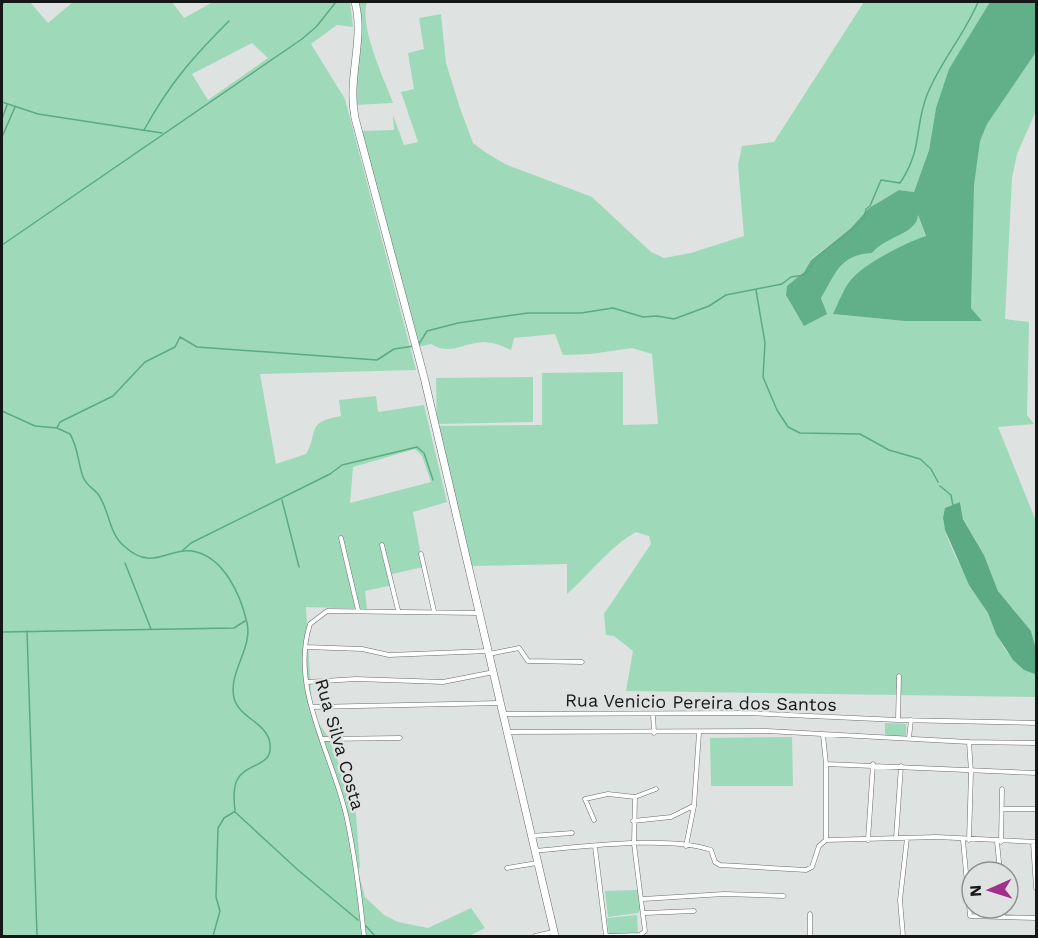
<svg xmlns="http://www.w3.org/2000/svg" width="1038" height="938" font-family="'Work Sans',sans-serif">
<rect width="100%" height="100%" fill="#dee2e0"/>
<path fill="#9edaba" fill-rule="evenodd" d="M3,2H30L48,23L73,2H172L184,18L213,2H350L353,27L337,25L311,44L345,99L416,370L260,374L276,464L306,454C319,432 305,422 341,416L339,400L376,396L378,412L424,405L447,502L413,512L423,567L392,574L393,585L365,591L367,609L306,607L312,713L328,737L355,802L360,867L358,871L365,897L384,915L398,922L428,928L471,908L485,928L469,936H2ZM252,43L268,58L208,100L192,74ZM415,449L422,456L431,482L350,503L353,467Z
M358,2H367C359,27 384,78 393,103L354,105L361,25Z
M864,2H990L936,108L929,150L914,192L899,190L869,208L850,229L811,259L804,272L797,276L824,305L821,298C836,274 839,255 872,253L880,243L900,234L917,213L926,237L909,243L862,270L833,314L904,321H981L971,308C972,259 968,187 979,141C986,117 1020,72 1036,52V111L1017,154L1012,178L1005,319L1029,322L1027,415L1034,424L998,427L1036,521V649L1031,631L998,591L984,555L963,518L960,502L943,518C946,548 973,587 988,613C997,629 999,645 1012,658C1018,665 1027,669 1035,674L1036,673V697L626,691L633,651L614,636L606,635L604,614L651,544L649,536L636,532C609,547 590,574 567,594V564L470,566L437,426L542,425V373L623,372V425L658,424L652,354L632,348L591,354L563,355L555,334L514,338L511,350C503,346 492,342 483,342C463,343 450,356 431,344L418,347L360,131L394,130L393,115L404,145L418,142L401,92L414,89L408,53L424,49L419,18L441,14L446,63L460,108L473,143L485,152L505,164L592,197L651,252L664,258L691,253L744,236L738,165L742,146L774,142Z
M533,377V422L437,424L436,378Z
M885,723L906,724V737L885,736Z
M792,737L793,786H711L710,738Z
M639,890L641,909L638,913L608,917L605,891Z
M637,915L638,934L609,936L607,918Z"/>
<path fill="#61b089" d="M990,2H1036V52L987,124L980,141L974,185L971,308L982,321H904L833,314C838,304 843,290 850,281C863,264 905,243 926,236L918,215C917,234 886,236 872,253C839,255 836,274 821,298L827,314L804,326L786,295L787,286L804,272L811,260L850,229L869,208L899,190L914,192L929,150L936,108L949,69Z"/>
<path fill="#5caa84" d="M960,502L963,519L984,555L998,591L1031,631L1036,649L1035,674L1024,670L1013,660L996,634L988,613L969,585L945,530L943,518L945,508Z"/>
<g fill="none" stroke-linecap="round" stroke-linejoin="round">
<path stroke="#5caa84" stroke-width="1.5" d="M2,5L4,2
M2,102L38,114L162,133
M2,119L7,105
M144,130C170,83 192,58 229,21
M2,137L15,107
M2,154V165
M2,245L302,39L316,27L336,2
M756,290L765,343L763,377L777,410L788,427L800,433L860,434L889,450L920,459L931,469L938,482
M419,344L427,331L458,323L528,313H581L613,308L643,317L657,316L674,319L709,306L726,295L782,284L791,277L804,275L820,255L864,219L866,209L870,206L881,180L900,183C923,149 914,128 927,95C940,62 965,34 978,2
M2,411L35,426L57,428L70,434C78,447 78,463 83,477C86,485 93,488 98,494C110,511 108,532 124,546C152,572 166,548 192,551C224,556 241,596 247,623C253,648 228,672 234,698C239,718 268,723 270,744C273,768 246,762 237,780C233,788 234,802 235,811
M57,428L60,422L113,396L145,362L175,347L180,337L197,347L377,360L394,349L414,346
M940,486L951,495L953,506
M282,500L299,567
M182,551L191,543L330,474L342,465L417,447L424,453L433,480
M125,563L151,629
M27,631L37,936
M2,632L234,628L245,621
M235,812L298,870L358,920
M366,926L375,936
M213,936L220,911L216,897L218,828L224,818L234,812"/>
<defs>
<path id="street" d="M341,538L358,610
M382,545L398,610
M421,554L434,611
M306,647L362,649L389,655L488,651
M489,654L519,648L528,661L582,662
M307,682L356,679L443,682L494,672
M312,707L500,703
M504,714L748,713L898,720L1036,723
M653,714L654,733
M898,720L899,676
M508,732L767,731L969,742L1036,743
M823,735L826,764V840
M909,738L911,720
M323,739L400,738
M969,742L971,772L969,840
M826,764L1036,773
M1002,809H1036
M594,820L585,799L608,794L635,797
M633,821L671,817L693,806
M531,836L572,833
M896,838L901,766
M868,840L873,764
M963,840L970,916L1036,918
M997,842L1000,872
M1001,842L1002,789
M1033,842L1036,888
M686,846L694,806L699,733
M595,847L606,936
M534,851C580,847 669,835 711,850L715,862L720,865L806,870L812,867L819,846L826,840L937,837L1036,842
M507,868L537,863
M643,899L724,894L784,896
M1002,908L1003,917
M645,913L694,911
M810,914V936
M364,936C360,897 355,857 347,819C334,757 289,689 310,624L327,611L479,613
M535,936L553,932
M609,936L640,935L645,931L634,844L635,797L656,789
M903,936L900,900L907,838"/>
<path id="primary" d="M355,2C365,39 347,78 355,118L424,377L555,936"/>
</defs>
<use href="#street" stroke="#696c6a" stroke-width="5"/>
<use href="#primary" stroke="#696c6a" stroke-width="8"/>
<use href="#street" stroke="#fff" stroke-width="4"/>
<use href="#primary" stroke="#fff" stroke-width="7"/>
</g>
<g text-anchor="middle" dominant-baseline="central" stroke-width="5" stroke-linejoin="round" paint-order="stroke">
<g font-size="18" fill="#161717" stroke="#dee2e0">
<text transform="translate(701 702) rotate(1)">Rua Venicio Pereira dos Santos</text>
<text transform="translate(340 744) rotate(74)">Rua Silva Costa</text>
</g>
</g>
<rect width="1038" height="938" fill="none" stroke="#161717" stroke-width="6"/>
<g transform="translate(990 890) rotate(267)"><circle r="28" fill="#dee2e0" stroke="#8e9190" stroke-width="1.5"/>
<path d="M0-4.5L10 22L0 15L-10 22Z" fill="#a22f8b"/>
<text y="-9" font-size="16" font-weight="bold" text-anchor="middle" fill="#161717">N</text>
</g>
</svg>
